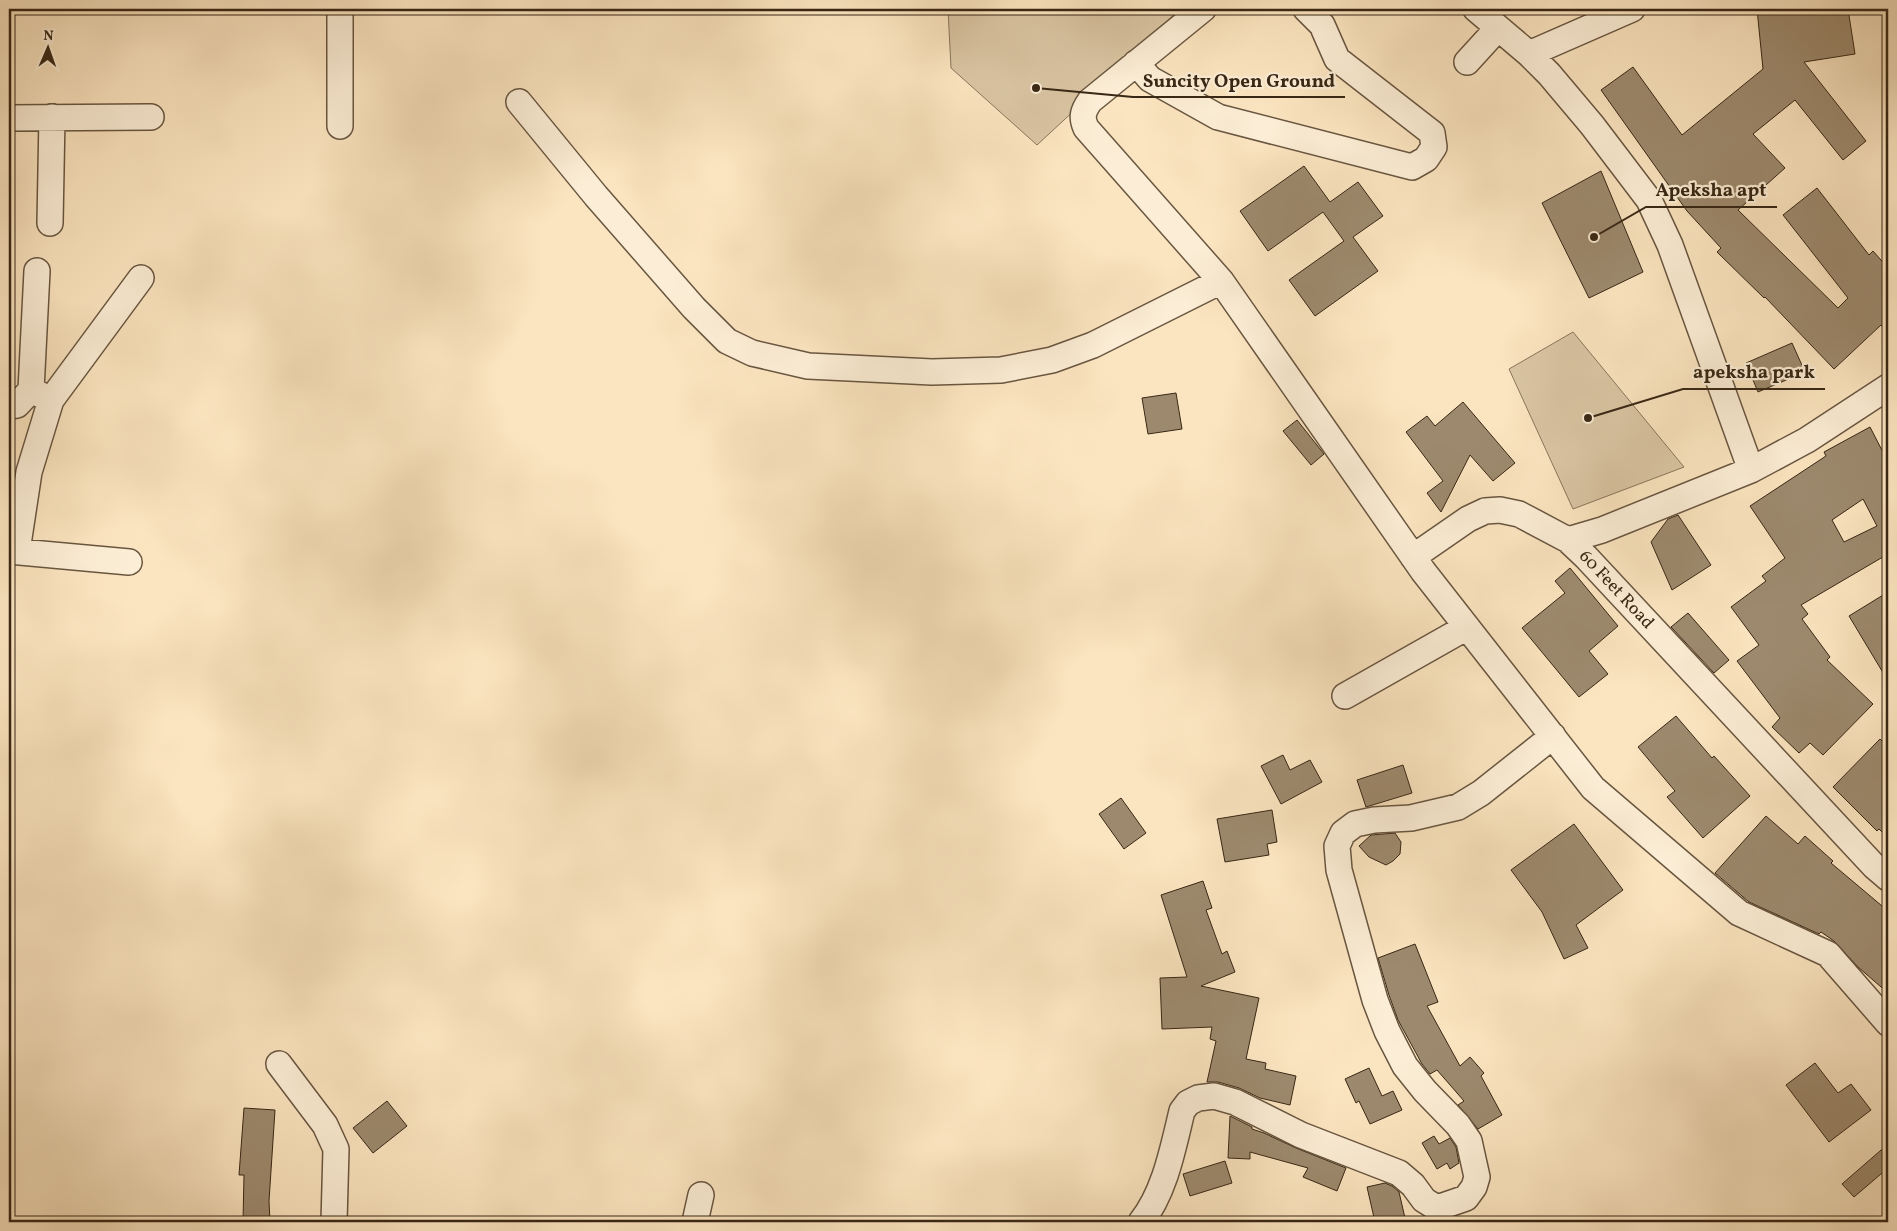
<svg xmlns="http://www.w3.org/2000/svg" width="1897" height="1231" font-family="Vollkorn,serif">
<rect width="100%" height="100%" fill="#fbe5c0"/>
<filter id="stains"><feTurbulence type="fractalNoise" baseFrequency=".004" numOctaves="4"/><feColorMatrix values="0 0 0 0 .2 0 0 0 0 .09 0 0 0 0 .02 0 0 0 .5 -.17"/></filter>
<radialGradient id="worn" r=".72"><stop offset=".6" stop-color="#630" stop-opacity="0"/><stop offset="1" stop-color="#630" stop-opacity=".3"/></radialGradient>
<path fill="#dac5a3" stroke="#89765c" d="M948,9H1180L1077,108L1037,145L951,68Z
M1573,332L1684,467L1573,509L1509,369Z"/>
<path fill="#9d8a6e" stroke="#382715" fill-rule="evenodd" d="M1757,9H1848L1855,54L1804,62L1866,141L1843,160L1795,100L1753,134L1785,168L1738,210L1838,308L1848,298L1783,215L1817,188L1869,255L1873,251L1888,268V333L1881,325L1834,369L1765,297L1764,298L1717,252L1721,248L1687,211L1601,90L1633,67L1682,135L1763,69Z
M1304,166L1330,202L1358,182L1383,216L1353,237L1378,271L1315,316L1289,280L1344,241L1323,212L1268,251L1240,211Z
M1601,171L1643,272L1589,298L1542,203Z
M1792,343L1805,372L1758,392L1746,363Z
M1176,393L1182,429L1148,434L1142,398Z
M1463,402L1515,463L1493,481L1470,455L1441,512L1427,493L1443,481L1406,432L1427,416L1435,426Z
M1297,420L1324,454L1311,465L1283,431Z
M1870,427L1888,462L1882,467L1888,479V554L1801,605L1808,614L1802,619L1830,657L1827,660L1873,704L1823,755L1810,743L1799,753L1772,727L1780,718L1737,661L1759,645L1731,607L1766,581L1762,576L1785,558L1750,506L1826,456L1824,452ZM1863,499L1877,526L1844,542L1832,520Z
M1678,515L1711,565L1672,590L1651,542L1668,519Z
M1570,568L1618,626L1589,651L1608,674L1579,697L1522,628L1565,593L1555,581Z
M1888,592V643L1883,647L1888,656V681L1849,616Z
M1688,613L1729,660L1714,673L1671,627Z
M1676,716L1712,758L1714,756L1750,796L1703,838L1667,797L1675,791L1638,747Z
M1880,739L1888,747V838L1879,829L1877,831L1833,787Z
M1283,755L1290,770L1310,760L1322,782L1281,804L1261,766Z
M1403,765L1412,793L1366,807L1357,780Z
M1121,798L1146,833L1124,849L1099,814Z
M1272,810L1277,842L1267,844L1269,855L1225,862L1217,819Z
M1766,816L1798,844L1805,836L1833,861L1831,863L1888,911V993L1858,967L1834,941L1821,932L1819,934L1749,902L1715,873Z
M1574,824L1623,890L1576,925L1588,948L1564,959L1542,912L1511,870Z
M1395,833L1401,842L1400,854L1393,861L1386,865L1369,857L1359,846L1371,835Z
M1203,881L1212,908L1206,910L1222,954L1227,951L1235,972L1201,986L1259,998L1246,1059L1266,1063L1265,1069L1296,1076L1290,1105L1260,1098L1239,1088L1218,1082H1207L1216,1041L1210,1039L1212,1027L1162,1029L1160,978L1187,977L1161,895Z
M1415,944L1438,1002L1427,1006L1460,1066L1470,1057L1484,1073L1481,1076L1502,1115L1478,1129L1458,1105L1464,1101L1437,1070L1430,1074L1422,1064L1398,1020L1389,995L1378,958Z
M1815,1063L1838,1093L1851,1084L1871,1110L1829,1142L1786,1085Z
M1369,1068L1382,1096L1393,1091L1402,1110L1370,1124L1359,1101L1356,1103L1345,1079Z
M387,1101L407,1126L373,1153L353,1128Z
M244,1108L275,1110L269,1201L270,1222H243L244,1175H239Z
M1230,1116L1252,1127V1129L1264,1133L1296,1148L1346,1168L1337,1191L1303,1177L1308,1168L1250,1152V1159L1228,1158Z
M1434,1136L1439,1144L1450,1138L1456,1147L1459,1163L1450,1169L1447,1163L1437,1169L1422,1143Z
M1888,1144V1168L1854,1197L1842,1184Z
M1225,1161L1232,1183L1190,1196L1183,1174Z
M1385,1183L1392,1186L1399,1192L1405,1218L1385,1222H1375L1367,1187Z"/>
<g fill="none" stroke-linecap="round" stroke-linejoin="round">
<defs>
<path id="minor" d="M1203,9L1090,101C1083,111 1081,117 1086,128L1221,281L1423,571L1593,788L1739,913L1828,954L1888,1023
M1476,9L1529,54L1549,74L1592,125L1649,200L1670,245L1751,470
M1529,54L1632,9
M1467,62L1498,28
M1136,63L1150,79L1218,117L1412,167L1426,159L1434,147L1432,133L1337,59L1322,25L1306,9
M519,102L596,196L694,308L727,341L752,353L808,366L932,372L1001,370L1052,360L1093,345L1221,281
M9,118L151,117
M340,126V9
M50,223L52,117
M37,271L31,390L51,400
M1888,387L1807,440L1751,470L1602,530L1568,540L1586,557L1874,866L1888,878
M9,406L17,405L31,390
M9,551L129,562
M17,551L29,472L51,400L141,278
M1413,557L1468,519L1485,511L1500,510L1519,514L1568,540
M1345,696L1467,627
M279,1064L325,1125L336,1149L334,1222
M695,1222L701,1195
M1141,1222C1165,1192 1173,1148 1182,1111L1188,1103L1198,1098L1214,1096L1235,1102L1301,1135L1399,1173L1413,1185L1424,1200L1432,1205L1440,1207L1466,1198L1474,1187L1477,1177L1469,1141L1458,1125L1425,1091L1405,1066L1387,1031L1375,1000L1339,870L1337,846L1343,833L1355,824L1374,820L1411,818L1458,807L1481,793L1553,736"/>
</defs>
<use href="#minor" stroke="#695640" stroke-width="28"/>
<use href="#minor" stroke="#fceed6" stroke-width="25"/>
</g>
<g text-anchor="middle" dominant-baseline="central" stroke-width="4.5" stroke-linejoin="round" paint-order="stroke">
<g font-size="18" fill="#382715" stroke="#fceed6">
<text transform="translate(1616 590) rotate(47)">60 Feet Road</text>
</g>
</g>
<path fill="none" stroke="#382715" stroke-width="2" d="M1036 88L1133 97H1345M1594 237L1646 207H1777M1588 418L1683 389H1825"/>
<g fill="#382715" stroke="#fceed6" stroke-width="2">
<circle cx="1036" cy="88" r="5"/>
<circle cx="1594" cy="237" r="5"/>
<circle cx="1588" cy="418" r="5"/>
</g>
<g font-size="19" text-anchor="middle" font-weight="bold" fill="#382715" stroke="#fceed6" stroke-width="4.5" stroke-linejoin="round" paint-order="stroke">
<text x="1239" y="87">Suncity Open Ground</text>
<text x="1711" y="196">Apeksha apt</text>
<text x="1754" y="378">apeksha park</text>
</g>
<rect width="1897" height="1231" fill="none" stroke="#fbe5c0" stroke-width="30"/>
<rect x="10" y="10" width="1877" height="1211" fill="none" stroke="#382715" stroke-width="2.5"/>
<rect x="15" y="15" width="1867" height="1201" fill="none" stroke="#382715"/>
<g transform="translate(48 48) rotate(2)" stroke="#fceed6" stroke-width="4" paint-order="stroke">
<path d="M0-4L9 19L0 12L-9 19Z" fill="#382715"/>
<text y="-8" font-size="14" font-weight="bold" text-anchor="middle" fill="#382715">N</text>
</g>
<rect width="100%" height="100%" filter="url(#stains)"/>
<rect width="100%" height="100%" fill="url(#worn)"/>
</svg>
